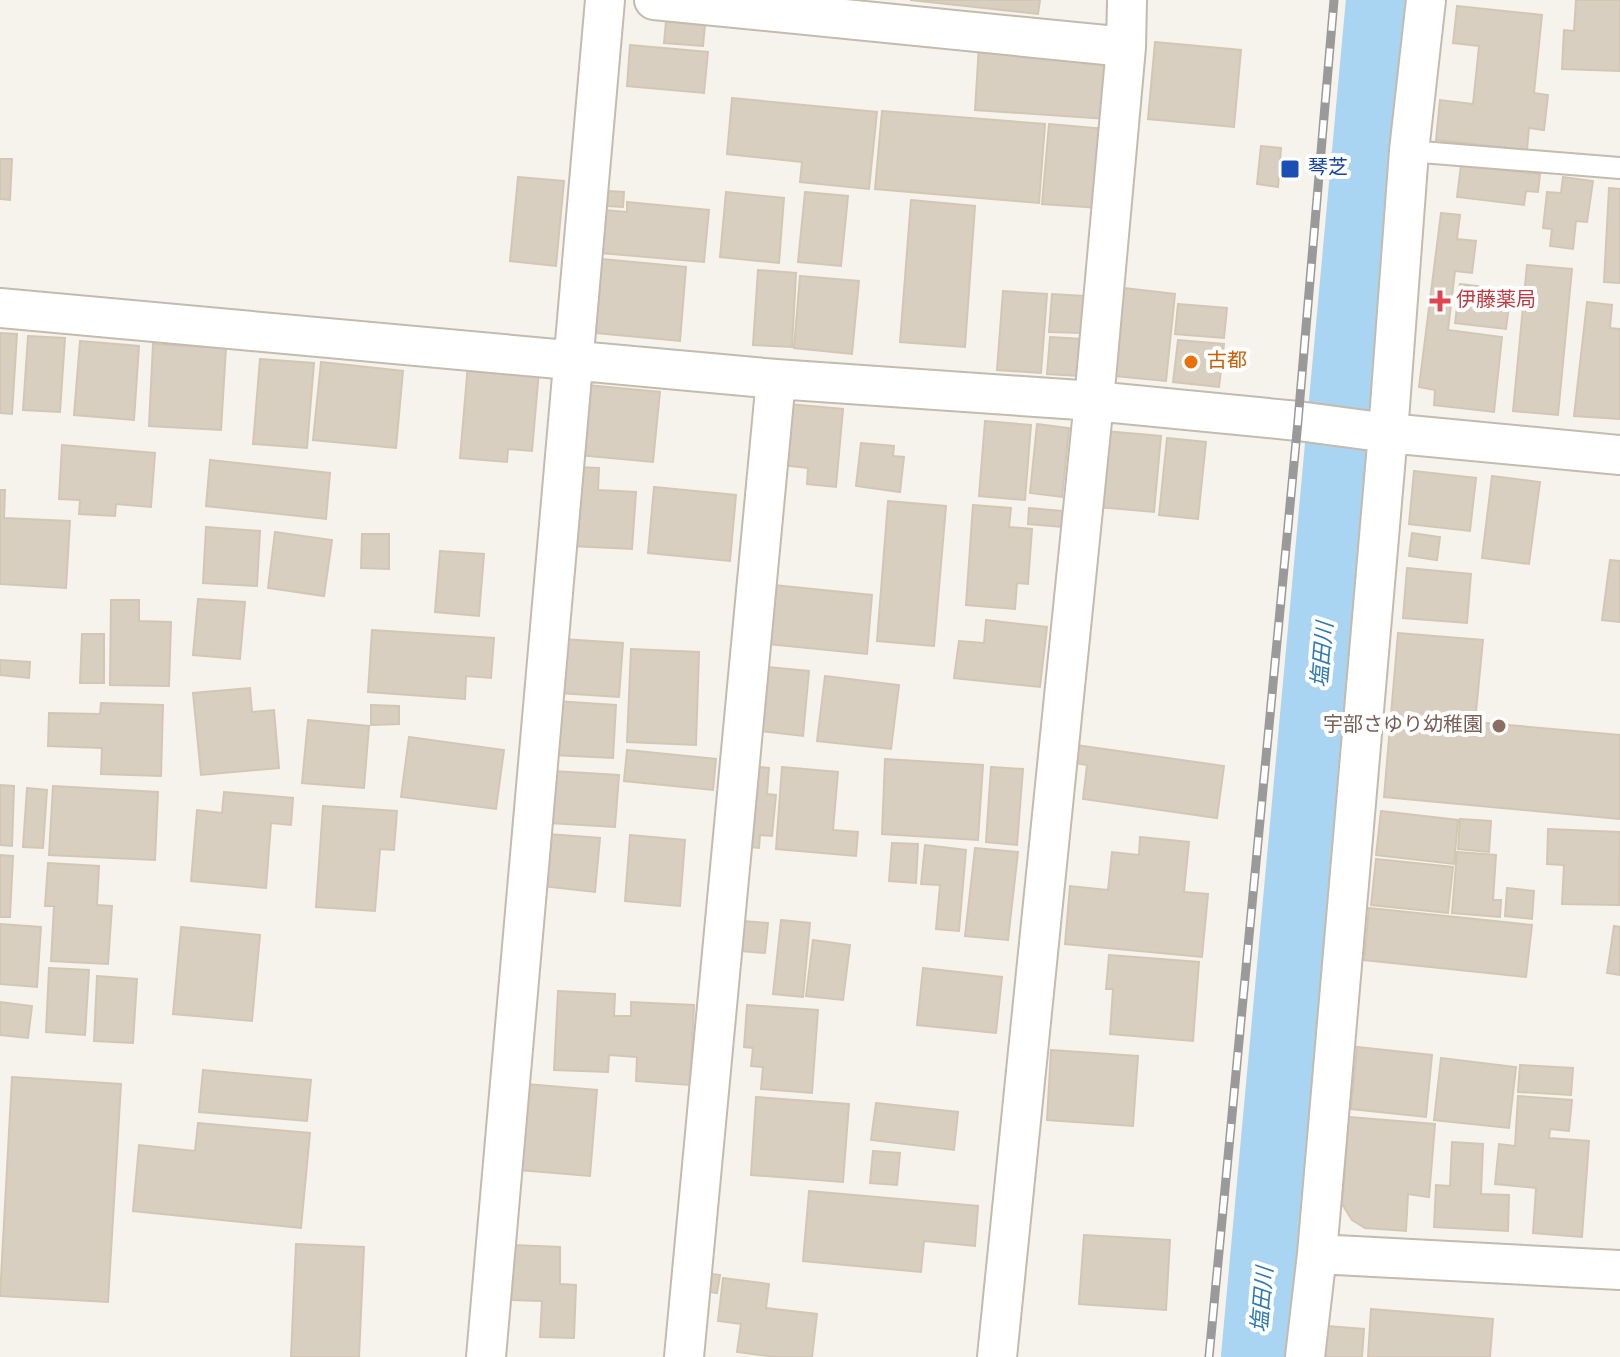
<svg xmlns="http://www.w3.org/2000/svg" width="1620" height="1357" font-family="Overpass,'Noto Sans JP',sans-serif">
<rect width="100%" height="100%" fill="#f6f3ec"/>
<g fill="none" stroke-linecap="round" stroke-linejoin="round">
<path stroke="#a9d4f2" stroke-width="76" d="M1259,1357L1384,0"/>
</g>
<path fill="#d8cfc1" stroke="#d3c7b4" stroke-width="2" d="M910,0H1040L1038,14Z
M1576,0H1620V71L1562,69L1564,30L1574,31Z
M1457,6L1542,15L1534,93L1548,95L1544,130L1529,128L1527,150L1436,140L1440,100L1473,104L1479,46L1453,43Z
M666,21L705,25L703,46L664,43Z
M1155,42L1241,50L1234,127L1148,119Z
M630,45L708,52L704,93L627,86Z
M979,45L1111,54L1107,119L975,110Z
M732,98L877,112L869,189L800,182L802,162L727,154Z
M882,111L1045,124L1039,203L875,189Z
M1049,124L1105,129L1099,208L1042,204Z
M1261,146L1281,148L1278,187L1257,184Z
M0,159H12L10,200L0,199Z
M1461,165L1540,174L1538,192L1526,191L1524,205L1457,197Z
M518,177L564,181L556,266L510,261Z
M1563,177L1593,181L1587,222L1576,221L1573,249L1550,246L1552,229L1543,228L1547,192L1561,193Z
M1609,188L1620,189V283L1604,282Z
M608,191L624,192L623,207L607,206Z
M726,192L784,198L779,263L720,257Z
M805,192L848,196L841,266L798,262Z
M911,200L975,206L965,347L900,342Z
M627,202L709,210L704,262L600,253L605,210L627,212Z
M1441,213L1460,215L1457,239L1476,241L1472,273L1455,271L1448,330L1502,337L1494,412L1434,405L1435,390L1419,387Z
M602,259L686,267L680,341L596,333Z
M1527,265L1572,269L1558,415L1513,411Z
M758,270L796,273L792,347L753,345Z
M800,276L859,281L852,354L794,348Z
M1460,284L1511,290L1506,329L1455,323Z
M1124,288L1175,294L1166,381L1115,376Z
M1003,291L1047,294L1041,373L997,370Z
M1052,294L1084,296L1082,333L1049,332Z
M1587,302L1612,305L1610,328L1620,329V419L1574,416Z
M1178,304L1227,308L1224,338L1175,334Z
M0,333L17,334L12,414L0,413Z
M28,336L65,338L60,412L23,410Z
M1050,337L1082,339L1079,376L1047,374Z
M1178,340L1224,344L1219,387L1173,382Z
M80,341L139,346L134,420L74,415Z
M153,344L226,348L221,430L149,426Z
M260,359L314,363L307,448L253,444Z
M321,362L403,371L396,448L313,440Z
M468,364L539,371L532,451L508,449L507,462L460,458Z
M587,385L660,392L653,462L579,455Z
M788,404L843,409L836,487L807,484L808,468L782,465Z
M985,421L1031,425L1025,500L979,496Z
M1037,424L1069,428L1062,497L1030,493Z
M1105,431L1161,436L1154,512L1098,507Z
M1167,438L1206,442L1198,519L1159,515Z
M861,443L894,446L893,456L904,457L900,492L856,486Z
M62,445L155,453L151,507L116,504L115,516L79,514L80,500L59,499Z
M210,460L330,473L326,519L206,506Z
M575,467L599,468L598,490L636,492L632,549L571,546Z
M1414,471L1476,478L1470,531L1409,524Z
M1492,476L1540,482L1529,564L1482,558Z
M654,487L736,495L730,561L648,553Z
M0,490H5L4,518L70,521L66,588L0,584Z
M888,501L946,506L934,646L877,641Z
M973,505L1011,508L1009,527L1032,529L1028,584L1017,583L1015,609L966,605Z
M1029,508L1062,511V527L1028,524Z
M206,527L260,531L257,586L203,583Z
M275,532L332,540L324,596L268,588Z
M1412,533L1440,537L1437,560L1409,556Z
M362,534H389V569L361,568Z
M440,551L484,554L479,616L435,612Z
M1610,560L1620,561V622L1602,620Z
M1407,568L1471,574L1467,623L1403,618Z
M763,584L872,595L867,654L758,643Z
M198,599L245,602L240,659L193,655Z
M111,600H139V621L171,622L169,686L110,685Z
M986,620L1047,627L1040,687L954,678L959,641L984,643Z
M372,630L494,638L491,678L466,676L465,699L368,692Z
M1398,633L1483,640L1475,722L1620,735V819L1384,797Z
M82,634H104V683H80Z
M562,639L623,643L619,697L559,693Z
M631,649L699,652L696,745L627,742Z
M0,660L30,662L29,678L0,675Z
M756,666L809,671L803,736L750,730Z
M825,676L899,685L891,749L817,741Z
M250,688L252,712L274,710L279,768L201,775L193,693Z
M555,701L616,705L613,758L552,755Z
M101,703L163,705L161,776L101,774L102,748L48,746L49,713L100,714Z
M371,705L399,706V724L371,725Z
M308,720L369,726L364,788L302,783Z
M409,737L504,750L496,809L401,797Z
M1076,745L1224,766L1217,818L1083,799L1087,765L1074,763Z
M627,750L716,759L713,790L624,781Z
M885,759L983,765L978,840L882,834Z
M748,766L769,768L767,794L776,795L772,836L760,835L759,848L740,846Z
M782,767L838,772L833,830L858,832L856,856L776,849Z
M991,767L1023,769L1017,845L986,842Z
M552,771L619,775L615,827L549,823Z
M0,785L14,786L12,846L0,845Z
M53,786L158,792L155,860L49,855Z
M27,788L47,790L43,848L23,847Z
M224,792L293,798L291,825L271,823L266,888L191,881L197,810L222,813Z
M323,806L397,811L394,850L380,849L375,911L316,907Z
M1381,811L1458,820L1454,864L1376,855Z
M1460,819L1491,821L1489,852L1458,849Z
M1548,829L1620,832L1619,905L1562,904L1564,865L1547,864Z
M548,834L600,838L595,892L543,886Z
M630,835L685,840L680,906L625,901Z
M1140,837L1189,842L1184,892L1208,894L1202,957L1065,944L1070,886L1108,890L1112,852L1139,855Z
M892,843L918,844L916,883L889,881Z
M925,845L966,850L959,931L936,929L940,885L921,884Z
M975,848L1018,852L1008,940L965,936Z
M1457,852L1496,855L1493,900H1501L1500,917L1452,913Z
M0,855L13,856L10,917H0Z
M1376,859L1453,867L1448,913L1371,905Z
M48,863L99,866L97,905L112,906L108,964L51,961L54,906H45Z
M1507,888L1534,891L1532,919L1505,916Z
M1369,908L1532,925L1526,977L1364,960Z
M732,920L768,923L765,953L729,950Z
M781,920L810,923L803,997L773,994Z
M0,924L41,927L37,987L0,984Z
M1614,926L1620,927V975L1607,973Z
M181,927L260,935L252,1021L173,1014Z
M813,940L850,945L843,1000L806,996Z
M1109,955L1199,962L1193,1041L1110,1034L1113,989H1106Z
M49,968L89,970L85,1035L46,1032Z
M923,968L1002,977L996,1033L917,1025Z
M97,976L137,979L133,1043L94,1041Z
M558,991L615,994L614,1016H631V1002L694,1005L690,1085L636,1081L637,1057L609,1055L608,1072L554,1070Z
M0,1002L32,1006L28,1038L0,1035Z
M747,1005L818,1010L812,1093L761,1089L763,1067L751,1066L753,1048L744,1047Z
M1357,1047L1432,1055L1426,1117L1351,1109Z
M1051,1050L1138,1056L1133,1126L1047,1120Z
M1441,1058L1516,1067L1509,1128L1434,1120Z
M1520,1065L1573,1068L1571,1095L1518,1092Z
M203,1070L311,1080L307,1121L199,1112Z
M12,1077L121,1084L108,1302L0,1296Z
M526,1084L597,1090L590,1176L519,1170Z
M1518,1096L1572,1100L1569,1131L1550,1129L1549,1138L1589,1141L1582,1237L1533,1233L1536,1188L1495,1184L1499,1144L1515,1146Z
M756,1097L849,1104L843,1182L751,1175Z
M876,1103L958,1112L954,1150L871,1140Z
M1349,1117L1435,1124L1429,1197L1408,1194L1406,1231L1365,1228L1352,1220L1342,1204Z
M198,1123L310,1133L301,1228L133,1211L139,1145L195,1151Z
M1452,1142L1483,1144L1481,1194L1509,1195L1508,1231L1434,1227L1436,1185L1450,1186Z
M873,1151L900,1153L897,1185L870,1183Z
M809,1191L978,1206L975,1246L924,1241L921,1272L803,1261Z
M1084,1235L1170,1240L1166,1310L1079,1304Z
M296,1244L364,1247L359,1357H291Z
M513,1245L560,1247V1284L576,1285L574,1338L540,1337L542,1301L511,1300Z
M705,1273L720,1275L717,1293L703,1291Z
M723,1278L769,1284L766,1308L817,1314L812,1357H776L737,1352L741,1324L718,1321Z
M1371,1309L1493,1319L1490,1357H1368Z
M1327,1326L1364,1329L1362,1357H1325Z"/>
<g fill="none" stroke-linecap="round" stroke-linejoin="round">
<defs>
<path id="service" d="M1409,151L1620,168"/>
<path id="minor" d="M654,0L1126,47
M0,308L776,379L1094,401L1298,421L1388,433L1620,455
M1317,1254L1620,1270
M486,1357L605,0
M684,1357L776,379
M997,1357L1094,401L1126,47L1127,0
M1305,1357L1317,1254L1388,433L1409,151L1426,0"/>
</defs>
<use href="#service" stroke="#c2bbae" stroke-width="24"/>
<use href="#minor" stroke="#c2bbae" stroke-width="42"/>
<use href="#service" stroke="#fff" stroke-width="20"/>
<use href="#minor" stroke="#fff" stroke-width="38"/>
<defs>
<path id="rail" d="M1209,1357L1298,421L1334,0"/>
</defs>
<use href="#rail" stroke="#9a9a9a" stroke-width="9"/>
<use href="#rail" stroke="#fff" stroke-width="6" stroke-dasharray="18" stroke-linecap="butt"/>
</g>
<rect fill="#1a4fb4" stroke="#fff" stroke-width="3" x="1280" y="159" width="20" height="20" rx="4"/>
<path fill="#e0444e" stroke="#fff" stroke-width="3" d="M1436 289h8v8h8v8h-8v8h-8v-8h-8v-8h8z"/>
<circle fill="#e8710a" stroke="#fff" stroke-width="3" cx="1191" cy="362" r="8"/>
<circle fill="#8d6e63" stroke="#fff" stroke-width="3" cx="1499" cy="726" r="8"/>
<g text-anchor="middle" dominant-baseline="central" stroke-width="8" stroke-linejoin="round" paint-order="stroke">
<g font-size="20" fill="#164399" stroke="#fff" text-anchor="start">
<text x="1308" y="169">琴芝</text>
</g>
<g font-size="20" fill="#be3a42" stroke="#fff" text-anchor="start">
<text x="1456" y="301">伊藤薬局</text>
</g>
<g font-size="20" fill="#c56008" stroke="#fff" text-anchor="start">
<text x="1207" y="362">古都</text>
</g>
<g font-size="20" fill="#785e54" stroke="#fff" text-anchor="end">
<text x="1483" y="726">宇部さゆり幼稚園</text>
</g>
<g font-size="22" font-style="italic" fill="#2e7ab2" stroke="#fff">
<text transform="translate(1324 655) rotate(-85)">塩田川</text>
<text transform="translate(1264 1300) rotate(-85)">塩田川</text>
</g>
</g>
</svg>
